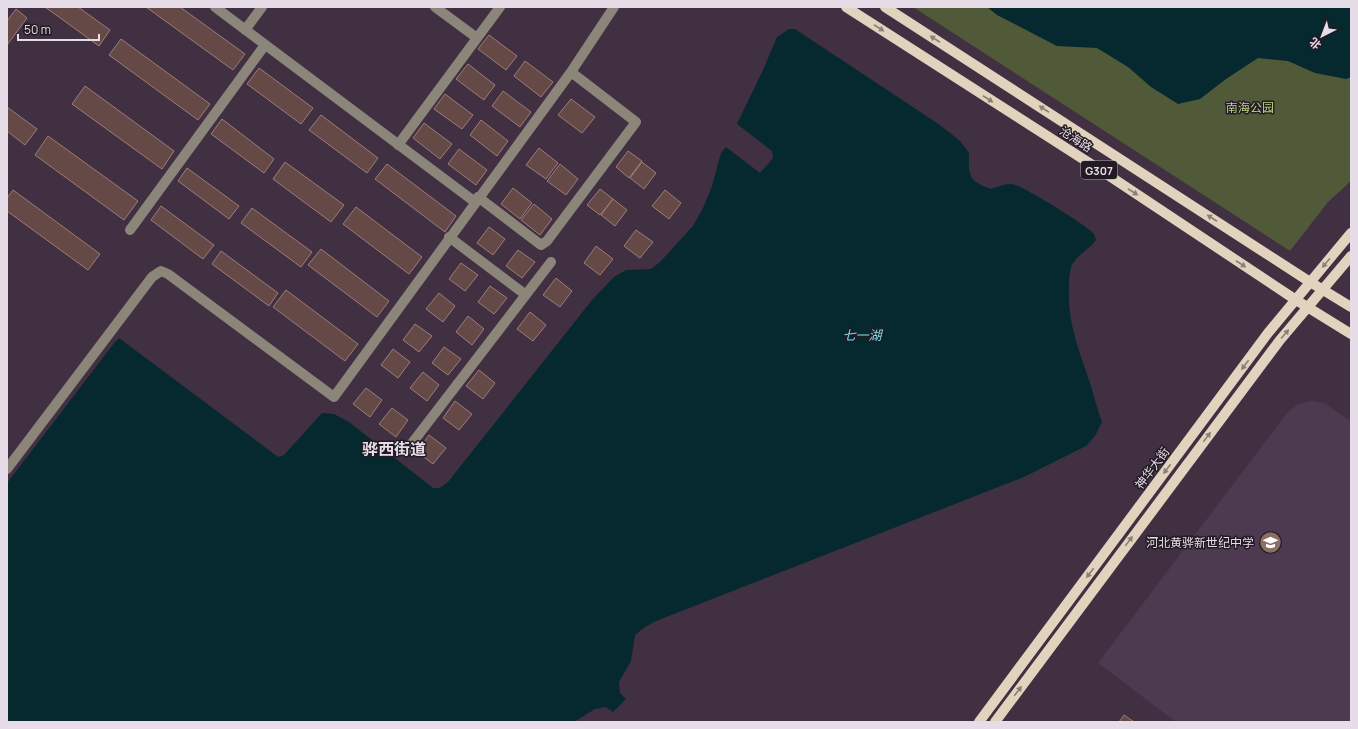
<svg xmlns="http://www.w3.org/2000/svg" width="1358" height="729" font-family="Manrope,'Noto Sans SC',sans-serif">
<rect width="100%" height="100%" fill="#403042"/>
<path fill="#4d3950" d="M1312,401L1324,403L1351,421V722H1176L1098,663L1287,413L1298,404Z"/>
<path fill="#505938" d="M913,7H1351V181L1328,202L1290,251Z"/>
<path fill="#05292f" d="M987,7H1351V77L1346,79L1315,73L1288,61L1258,58L1226,79L1200,99L1178,104L1151,87L1128,67L1097,48L1057,46L997,15Z
M789,29H795L940,125L960,141L969,153C969,161 967,176 976,182C980,185 986,187 991,189C998,187 1008,182 1015,185C1026,188 1088,226 1094,234C1095,236 1095,238 1096,240C1089,250 1076,255 1071,267C1069,275 1069,283 1069,291C1068,325 1080,352 1090,383C1094,396 1097,409 1102,422L1095,436L1086,446L1024,477L656,621L645,627L635,635L631,661L619,682L620,693L626,699L613,712L605,707L595,709L574,722H7V483L115,342L119,338L278,457L284,455L322,413L334,414L349,422L433,488H440L448,482L592,300L614,277L626,270L651,269L660,262L693,226L704,206L712,186L721,153L726,147L760,173L773,158L772,151L737,124L763,70L777,37Z"/>
<path fill="#654946" stroke="#9c7d7a" d="M45,7H78L110,30L99,46Z
M146,7H180L245,54L233,70Z
M16,9L27,18L7,45V21Z
M489,35L517,56L506,70L478,49Z
M121,39L210,104L198,120L109,55Z
M525,61L553,82L541,97L514,76Z
M468,64L495,85L484,100L456,79Z
M259,68L313,108L301,124L247,84Z
M85,86L174,151L162,169L72,104Z
M503,91L531,112L520,127L492,106Z
M445,94L473,115L462,129L434,109Z
M571,99L595,117L582,133L558,115Z
M7,107L37,129L25,145L7,131Z
M321,115L378,158L367,173L309,130Z
M222,119L274,159L264,173L211,134Z
M481,120L508,141L497,156L470,135Z
M424,123L452,144L440,159L413,138Z
M48,136L138,201L124,220L35,155Z
M539,148L558,163L546,179L526,165Z
M459,149L487,170L476,185L448,164Z
M628,151L642,161L629,178L616,167Z
M285,162L344,205L331,222L273,179Z
M642,162L656,173L644,189L630,178Z
M387,164L456,216L445,232L375,179Z
M560,164L578,179L566,195L547,181Z
M187,168L239,206L229,219L178,181Z
M513,188L532,203L520,219L501,204Z
M600,189L613,199L600,215L587,205Z
M13,190L100,254L88,270L7,211V198Z
M665,190L681,203L669,219L652,206Z
M613,199L627,210L615,226L601,215Z
M534,204L552,219L540,235L521,220Z
M161,206L214,245L203,259L151,220Z
M356,207L422,257L409,274L343,224Z
M252,208L312,252L301,267L241,223Z
M489,227L505,239L493,255L477,243Z
M636,230L653,242L640,258L624,246Z
M596,246L613,259L600,275L584,263Z
M321,249L389,301L377,317L308,265Z
M518,250L535,262L522,278L506,266Z
M221,251L278,293L269,306L212,264Z
M461,263L478,275L465,291L449,279Z
M556,278L572,291L560,307L543,295Z
M490,286L507,298L494,314L478,302Z
M286,290L358,344L345,361L273,307Z
M439,293L455,306L443,322L426,309Z
M530,312L546,325L533,341L517,329Z
M468,316L484,329L472,345L456,332Z
M415,324L432,336L419,352L403,340Z
M444,347L461,359L448,375L432,363Z
M393,349L410,362L398,378L381,365Z
M479,370L495,383L483,399L466,386Z
M423,372L439,385L427,401L410,388Z
M366,388L382,400L370,417L353,404Z
M455,401L472,414L459,430L443,418Z
M392,408L408,420L396,437L379,424Z
M429,435L446,448L433,464L417,452Z
M1124,715L1134,722H1119Z"/>
<g fill="none" stroke-linecap="round" stroke-linejoin="round">
<path stroke="#8b857a" stroke-width="10" d="M215,7L475,202
M435,7L477,38
M245,30L262,7
M398,145L500,7
M478,197L541,245L547,241L636,122L571,72
M130,230L265,45
M449,237L526,295
M406,451L551,262
M7,469L152,277L161,271L168,274L334,397L571,72L614,7"/>
<path stroke="#e1d3bd" stroke-width="10" d="M846,7L1108,175L1296,300L1351,334
M885,7L1310,282L1351,307
M979,722L1268,333L1351,233
M995,722L1280,340L1351,256"/>
</g>
<defs><path id="oneway-solid" d="M-6-.8H1V-3.2L6.5 0L1 3.2V.8H-6Z"/></defs>
<g fill="#8b8078">
<use href="#oneway-solid" transform="translate(879 28) rotate(33)"/>
<use href="#oneway-solid" transform="translate(935 39) rotate(-147)"/>
<use href="#oneway-solid" transform="translate(988 99) rotate(33)"/>
<use href="#oneway-solid" transform="translate(1044 109) rotate(-147)"/>
<use href="#oneway-solid" transform="translate(1133 192) rotate(33)"/>
<use href="#oneway-solid" transform="translate(1212 218) rotate(-147)"/>
<use href="#oneway-solid" transform="translate(1326 263) rotate(130)"/>
<use href="#oneway-solid" transform="translate(1241 264) rotate(33)"/>
<use href="#oneway-solid" transform="translate(1285 334) rotate(-50)"/>
<use href="#oneway-solid" transform="translate(1245 365) rotate(127)"/>
<use href="#oneway-solid" transform="translate(1207 437) rotate(-53)"/>
<use href="#oneway-solid" transform="translate(1167 469) rotate(127)"/>
<use href="#oneway-solid" transform="translate(1129 541) rotate(-53)"/>
<use href="#oneway-solid" transform="translate(1090 573) rotate(127)"/>
<use href="#oneway-solid" transform="translate(1018 691) rotate(-53)"/>
</g>
<defs>
<symbol id="school-disc" viewBox="-11 -11 22 22"><circle r="9.5" fill="#8d6e63" stroke="#221b23"/><path d="M0-5L7-2L0 1L-7-2ZM-4 1L0 2.5L4 1V4Q0 6-4 4Z" fill="#fff"/></symbol>
</defs>
<g fill-rule="evenodd">
<use href="#school-disc" x="1258" y="530" width="25" height="25"/>
</g>
<g text-anchor="middle" dominant-baseline="central" stroke-width="3" stroke-linejoin="round" paint-order="stroke">
<rect fill="#221b23" stroke="#aca3ae" stroke-width="1" x="1081" y="161" width="36" height="18" rx="3"/>
<g font-size="11" font-weight="bold" fill="#e7dde9">
<text x="1099" y="170">G307</text>
</g>
<g font-size="12" fill="#bfd38a" stroke="#221b23">
<text x="1250" y="107">南海公园</text>
</g>
<g font-size="12" fill="#e7dde9" stroke="#221b23">
<text transform="translate(1076 139) rotate(33)">沧海路</text>
<text transform="translate(1152 468) rotate(-53)">神华大街</text>
</g>
<g font-size="12" fill="#e7dde9" stroke="#221b23" text-anchor="end">
<text x="1254" y="542">河北黄骅新世纪中学</text>
</g>
<g font-size="13" font-style="italic" fill="#77ddef" stroke="#221b23">
<text x="862" y="335">七一湖</text>
</g>
<g font-size="16" font-weight="bold" fill="#e7dde9" stroke="#221b23">
<text x="394" y="449">骅西街道</text>
</g>
</g>
<rect width="1358" height="729" fill="none" stroke="#e7dde9" stroke-width="16"/>
<g transform="translate(1322 36) rotate(222)" stroke="#221b23" stroke-width="3" paint-order="stroke">
<path d="M0-3L7 15L0 10L-7 15Z" fill="#e7dde9"/>
<text y="-6" font-size="11" font-weight="bold" text-anchor="middle" fill="#e7dde9">北</text>
</g>
<path d="M18 34v6h81v-6" fill="none" stroke="#e7dde9" stroke-width="2"/>
<text x="24" y="34" font-size="12" fill="#e7dde9" stroke="#221b23" stroke-width="3" paint-order="stroke">50 m</text>
</svg>
